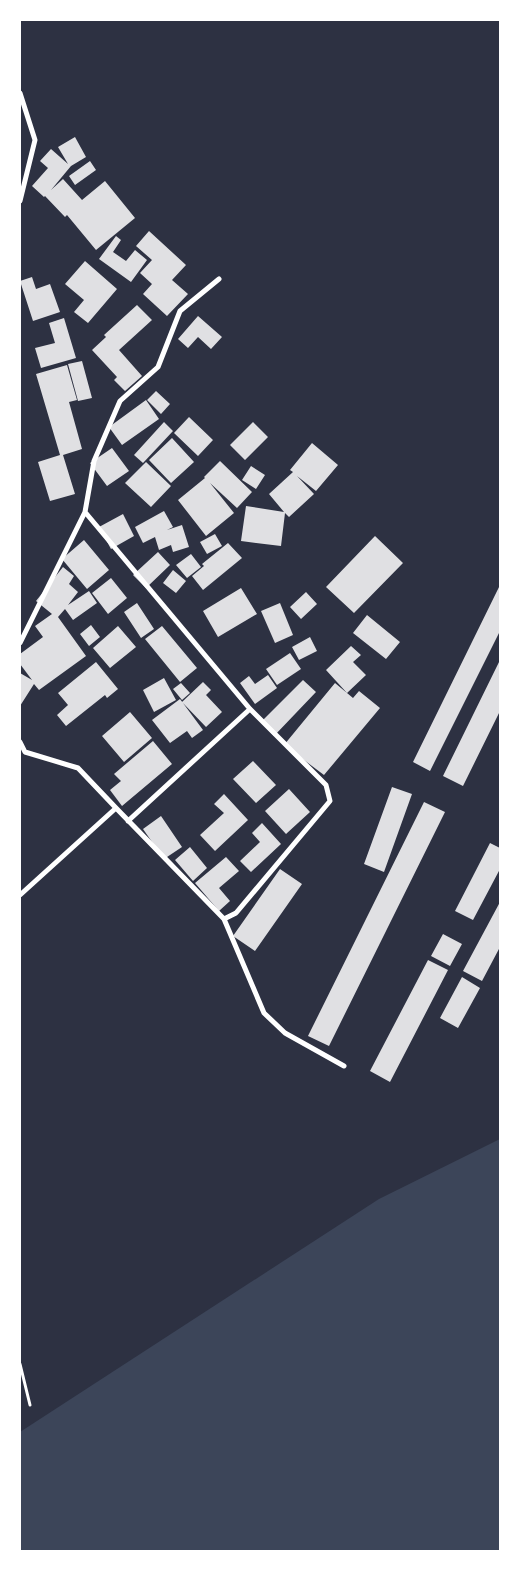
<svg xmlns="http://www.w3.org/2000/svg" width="520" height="1571" font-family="'DM Sans',sans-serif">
<rect width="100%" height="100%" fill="#2d3142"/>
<path fill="#3c4559" d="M500,1139V1551H20V1432L379,1199Z"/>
<path fill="#e0e0e3" d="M75,137L86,157L71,166L51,190L63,179L82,200L105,181L135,218L96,250L67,215L65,217L45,196L44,197L32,186L48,168L40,161L51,149L68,164L58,147Z
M90,161L96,170L75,185L69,176Z
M149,231L186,265L172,280L188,294L167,316L143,294L152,284L140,273L152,260L136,246Z
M116,236L121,240L113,252L126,261L135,250L147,260L131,282L99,259Z
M85,261L117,289L88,323L74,312L84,300L65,284Z
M32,277L36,289L50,284L60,312L33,321L20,281Z
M137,305L152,320L119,350L142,376L125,391L114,380L117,377L92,350L106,337L104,335Z
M198,316L222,337L211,349L198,337L188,348L178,339Z
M64,318L76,358L41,368L35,348L55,343L49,323Z
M82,361L92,398L78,401L68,364Z
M67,365L77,400L69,402L82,449L63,455L75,494L50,501L38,462L60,455L36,374Z
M156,391L170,404L161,414L147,400Z
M146,400L159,419L122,445L109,427Z
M189,417L213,440L198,456L174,433Z
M164,422L173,431L143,463L134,455Z
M253,422L268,437L245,460L230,445Z
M172,438L194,462L171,483L149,460Z
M312,443L338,465L316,491L297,476L314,494L289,517L285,513L281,546L241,541L246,506L284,512L269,494L293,472L290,470Z
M112,448L129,471L107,486L90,463Z
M220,461L252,492L237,508L210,483L234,513L206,536L178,500L205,478L204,477Z
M146,462L171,486L151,507L125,483Z
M251,466L265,475L256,489L242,480Z
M164,511L173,527L167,530L182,525L189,547L173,552L171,545L159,550L155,537L143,543L135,527Z
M123,514L134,536L111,549L99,527Z
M215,534L222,546L207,554L200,542Z
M375,536L403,563L354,613L326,587Z
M84,540L109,570L87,589L62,559Z
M228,543L242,558L203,590L192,576L204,566L202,564Z
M158,552L170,565L146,588L133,575Z
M191,554L201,567L187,578L176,565Z
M63,567L74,576L69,584L78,592L68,605L89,591L97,603L73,620L65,609L58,617L86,656L39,690L34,684L20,706V673L32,680L20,664V654L43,637L35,626L52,614L36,601Z
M173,570L186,581L176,593L163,583Z
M111,578L127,598L108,614L92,593Z
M500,585V631L430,771L413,762Z
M241,588L257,614L218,637L203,611Z
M306,592L317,604L301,619L290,607Z
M137,603L154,629L141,638L124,612Z
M280,603L293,635L275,643L261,611Z
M367,615L400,642L386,659L353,633Z
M91,625L100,637L89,646L80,634Z
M118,626L136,647L110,668L93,648Z
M162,626L197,668L180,682L145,639Z
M310,637L317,651L299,660L292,647Z
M351,646L361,655L353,662L366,675L347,693L326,670Z
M290,653L301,669L277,685L266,669Z
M500,660V711L463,786L443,776Z
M96,662L118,689L107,698L105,695L66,726L57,715L68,705L58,693Z
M268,675L277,688L255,704L240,683L249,676L255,684Z
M164,678L176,700L154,712L143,690Z
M303,680L316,692L274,736L261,722Z
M203,682L211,690L206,695L222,712L206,727L182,702Z
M181,683L190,693L182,700L173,689Z
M335,683L353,698L359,691L380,708L324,775L284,745Z
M180,699L203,730L192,738L187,731L170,743L152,720Z
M130,712L152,738L124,762L102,736Z
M153,741L172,764L122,806L110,790L121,781L114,774Z
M253,761L276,785L256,803L233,779Z
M392,787L412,794L384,872L364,864Z
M289,789L310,812L286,834L265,811Z
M224,794L248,820L215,851L200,835L224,813L214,804Z
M424,802L445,812L329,1046L308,1036Z
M161,816L182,847L164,859L143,829Z
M262,823L281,844L251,872L240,861L260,842L252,833Z
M490,843L500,848V869L473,920L455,911Z
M190,847L207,868L193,881L175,860Z
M226,857L239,871L219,888L230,901L219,911L195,883Z
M280,869L302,884L255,951L233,936Z
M500,902V947L482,981L463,971Z
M443,934L462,944L450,966L431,956Z
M428,960L448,970L390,1082L370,1071Z
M462,977L480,988L458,1028L440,1018Z"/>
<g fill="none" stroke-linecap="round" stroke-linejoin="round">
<path stroke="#fff" stroke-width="3" d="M20,1364L30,1405"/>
<path stroke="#fff" stroke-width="5" d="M20,93L35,140L20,201
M85,512L250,709L326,785L330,801L236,913L224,919
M20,643L85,512L94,461L120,401L158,367L180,311L219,279
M20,742L25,752L78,768L116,808L224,919L264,1013L285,1033L344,1066
M128,821L250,709
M20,895L116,808"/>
</g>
<rect width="520" height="1571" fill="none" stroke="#ffffff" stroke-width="42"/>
</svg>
